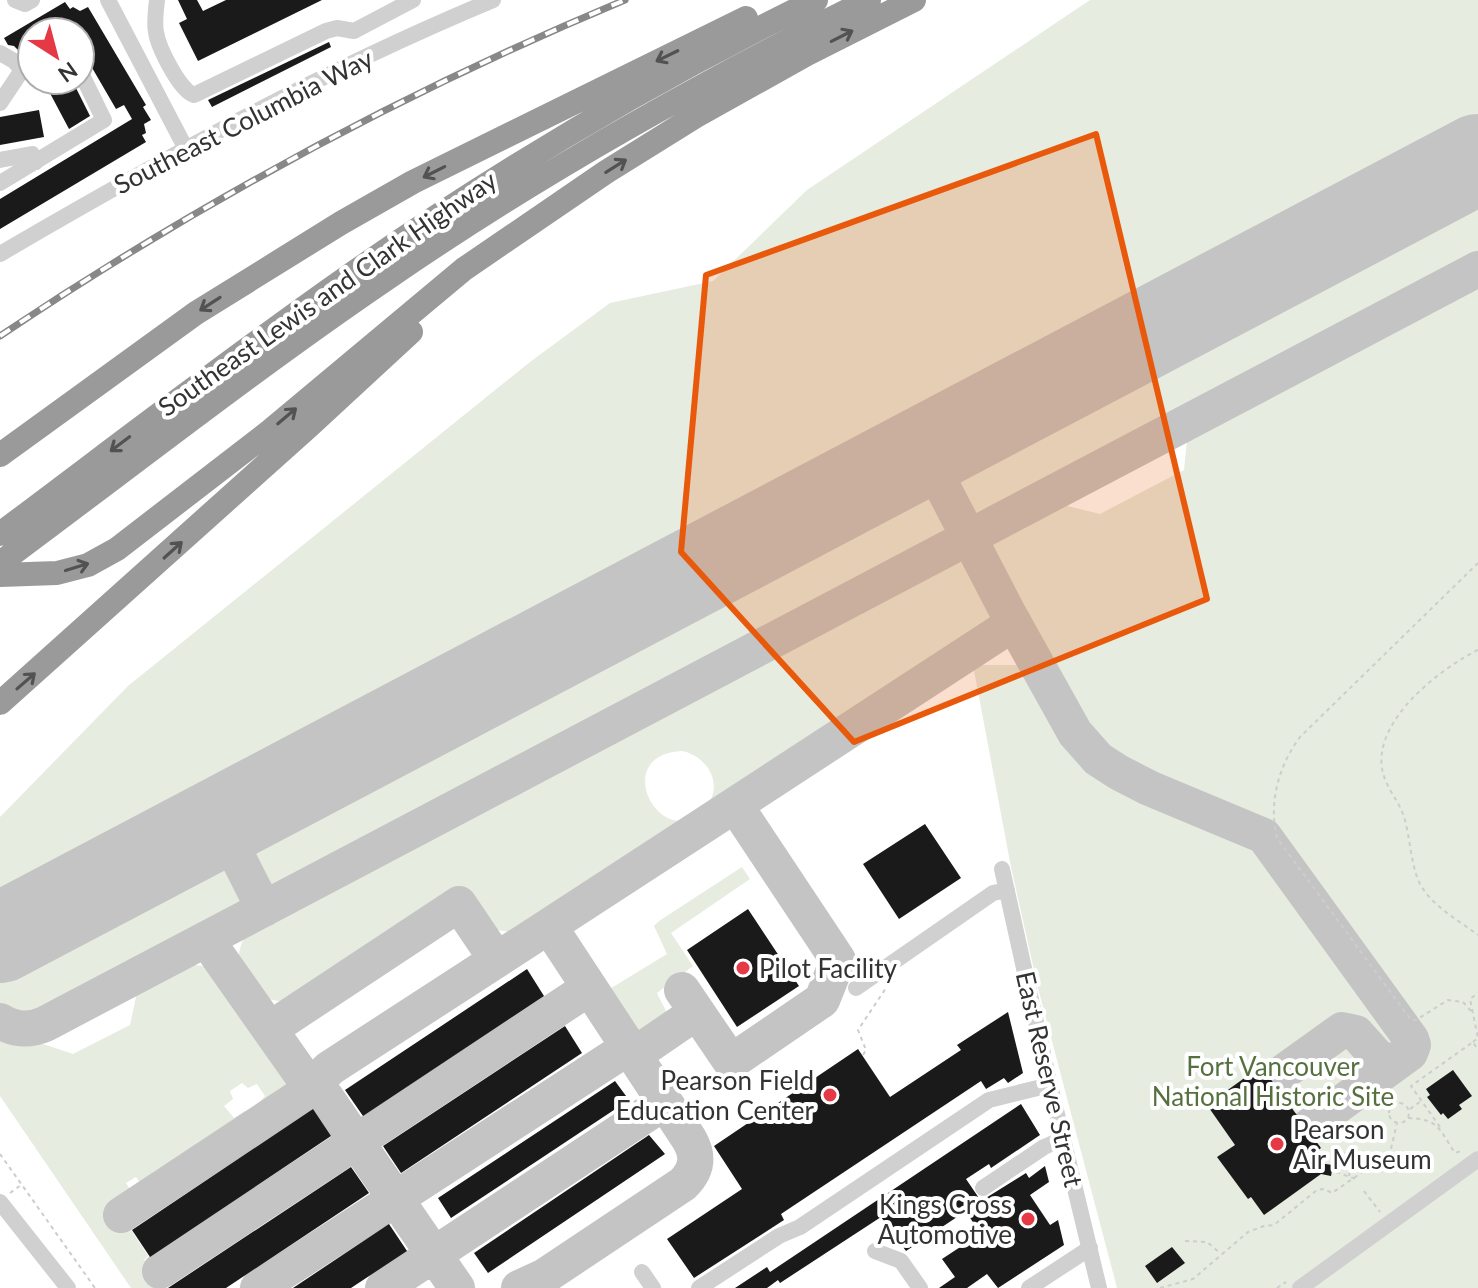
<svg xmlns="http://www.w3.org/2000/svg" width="1478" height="1288" font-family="Lato,sans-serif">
<rect width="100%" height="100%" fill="#fff"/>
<path fill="#e6ecdf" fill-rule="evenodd" d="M1090,0H1478V139L0,917V817L128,686L530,362L610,303L713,281L807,190Z
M1478,179V259L1001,511C951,531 949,482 967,449Z
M1478,279V1288H1117L1038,988L1011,867L973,665H1051L987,541L994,535L1055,503L1100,514L1184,470L1187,440L1196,428Z
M902,484C937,490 966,521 928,549L300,880L270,891L250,863L239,833Z
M964,556C980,569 996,600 998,621L990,629L530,925C490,944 483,917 462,889L295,999C249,1013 216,951 259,923L953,557ZM682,751C708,756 725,786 705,808C661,856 608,754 682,751Z
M216,845L235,870L246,902L242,908L38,1018C23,1023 11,1022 0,1010V967L6,955Z
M742,867L750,879L671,933L693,966L657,993C668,1018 677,1017 648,1035L635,1032L608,990L667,954L654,926L659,921Z
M184,964L204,966L215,973L292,1083L293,1091L288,1097L264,1111L257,1105L265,1096L257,1084L248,1088L242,1083L230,1091L233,1099L224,1106L234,1118L245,1111L250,1120L246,1126L189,1163L180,1154L172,1161L177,1168L167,1177L159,1168L151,1174L156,1185L145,1190L136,1177L126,1183L135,1197L118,1211L124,1220L132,1218L137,1226L131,1230L148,1256L144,1260L165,1288H131L0,1096V1033L15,1039L25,1038L73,1054L130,1025L138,988Z"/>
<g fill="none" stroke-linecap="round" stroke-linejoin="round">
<path stroke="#c4c4c4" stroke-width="36" d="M924,451L1007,611L1075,733L1098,759L1118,772L1149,788L1264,836L1411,1039L1413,1045L1410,1053L1307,1128
M234,815L228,822L226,834L264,909
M549,926L1014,623
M0,938L1,937
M206,939L301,1074L325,1096L457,1288
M682,990L731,1062L822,1000L838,960L735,805
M0,1021C15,1030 29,1031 45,1024L1478,269
M270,1029L459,904L496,959
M634,1055L697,1012
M1271,1081L1342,1030L1356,1033L1381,1061L1400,1060
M121,1215L298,1098L330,1068L549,926L689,1139C699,1156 697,1170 683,1184L545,1276L519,1288
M160,1271L589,988
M258,1288L629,1047
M383,1288L665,1102"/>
<path stroke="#c4c4c4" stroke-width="90" d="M0,938L1478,159"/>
</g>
<path fill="#1a1a1a" d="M178,0H197L203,11L226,0H322L198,61L179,23L187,19Z
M65,2L70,9L73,7L80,11L88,7L146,105L143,107L151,120L144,124L146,133L142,135L146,142L0,229V199L132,119L124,105L116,109L80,47V32H32V48L24,56L14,46L8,45L4,38Z
M329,42L331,47L212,107L208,100Z
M43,80H72L90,116L69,129Z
M39,110L44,137L0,145V117Z
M925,824L961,878L899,919L863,864Z
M748,909L799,986L737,1027L687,950Z
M527,969L544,996L363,1116L345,1090Z
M1008,1012L1023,1073L1008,1083L1004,1078L986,1089L981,1081L781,1214L784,1220L694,1278L667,1239L742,1189L714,1146L858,1049L890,1097L961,1050L957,1045Z
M565,1026L582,1053L401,1173L383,1146Z
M1261,1066L1321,1148L1303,1161L1333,1165L1331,1176L1321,1174L1264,1215L1251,1197L1248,1199L1217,1157L1235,1145L1207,1105Z
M1453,1070L1472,1096L1459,1105L1462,1109L1448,1119L1443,1113L1441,1115L1427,1097L1430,1095L1426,1089Z
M615,1081L629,1100L451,1218L438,1198Z
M1021,1104L1040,1135L991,1168L989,1164L966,1179L981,1201L1026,1173L1029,1178L1045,1166L1049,1182L1030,1195L1050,1225L1058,1220L1064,1245L998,1288L987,1274L967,1288H939L955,1277L942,1259L980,1234L966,1211L906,1251L881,1217L780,1283L778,1280L767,1288H735L767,1267L770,1272Z
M313,1109L331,1136L150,1257L132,1230Z
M649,1135L665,1154L488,1273L474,1253Z
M351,1167L369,1193L226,1288H168Z
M389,1224L407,1251L351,1288H293Z
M1172,1247L1185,1263L1157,1283L1145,1266Z"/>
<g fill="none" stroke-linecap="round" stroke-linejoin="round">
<path stroke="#cdcdcd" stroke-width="2" stroke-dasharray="4 4" stroke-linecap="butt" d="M1478,650C1439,669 1370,723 1383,773C1387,789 1399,801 1404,817C1410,836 1410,857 1417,877C1426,903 1457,919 1478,935
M1471,1011L1463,1002L1448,1000L1416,1020H1411L1277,838C1268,803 1279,764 1301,736L1478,563
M1473,1042L1478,1038L1470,999L1478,993
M863,1055L866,1050L858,1030L888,985
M1389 1113a10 10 0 1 1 20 0a10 10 0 1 1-20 0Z
M1410,1109L1421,1101
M1408,1118C1439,1119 1439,1129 1455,1153L1461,1151
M1440,1127L1411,1086L1473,1042L1478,1050
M0,1154L95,1288
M1349,1176L1352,1157L1344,1152C1334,1154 1334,1162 1333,1171L1356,1179
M1364,1191L1380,1212
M10,1193L21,1185
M1185,1241L1207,1242L1220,1253
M1160,1288L1193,1279L1248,1232L1264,1226L1274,1225L1317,1190L1324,1189L1332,1193L1390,1153L1397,1123
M1277,1288L1286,1282"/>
<path stroke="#d0d0d0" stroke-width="16" d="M15,0L25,4L32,0
M108,0L186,149
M157,0C156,10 154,22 156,32C158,47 180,91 194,95L326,31L337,28L354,31L413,0
M0,53L14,61L22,70
M0,103L22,70L32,64
M0,160L32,154L36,162
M0,183L104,120L80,71
M0,254C159,161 322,71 493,0
M1002,869L1050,1085L1099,1288
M856,988L993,893L1007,890
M983,1188L1044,1147L1063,1139
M0,1202L68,1288
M875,1251L901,1261L920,1288
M642,1272L653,1288
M699,1288L779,1236L800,1227L989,1100L1050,1085
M1029,1288L1090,1248
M1300,1288L1478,1159"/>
<path stroke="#9a9a9a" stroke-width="24" d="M0,455L196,313L341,223L413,182L746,18
M0,534C115,448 229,360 346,278C496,173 653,80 816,0
M0,563C128,468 254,369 386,279C540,173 702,82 869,0
M0,575L57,573L88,565L117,549L270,431L464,269L606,172L696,116L807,54L914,0
M0,703L308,427L411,332"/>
<defs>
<path id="rail" d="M0,336C197,204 406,91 625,0"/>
</defs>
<use href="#rail" stroke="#888" stroke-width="7"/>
<use href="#rail" stroke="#fff" stroke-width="4" stroke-dasharray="12" stroke-linecap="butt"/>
</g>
<defs><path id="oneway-shaft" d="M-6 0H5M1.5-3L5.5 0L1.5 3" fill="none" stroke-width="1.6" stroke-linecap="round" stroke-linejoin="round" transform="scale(2)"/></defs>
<g stroke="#525252">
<use href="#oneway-shaft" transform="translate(842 36) rotate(-27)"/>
<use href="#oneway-shaft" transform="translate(667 56) rotate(154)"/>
<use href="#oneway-shaft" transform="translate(616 166) rotate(-32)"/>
<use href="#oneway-shaft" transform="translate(434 172) rotate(153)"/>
<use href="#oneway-shaft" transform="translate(210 304) rotate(147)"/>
<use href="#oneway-shaft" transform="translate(287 416) rotate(-40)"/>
<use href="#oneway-shaft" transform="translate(120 444) rotate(143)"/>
<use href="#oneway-shaft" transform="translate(173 550) rotate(-42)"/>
<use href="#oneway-shaft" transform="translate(77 567) rotate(-17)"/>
<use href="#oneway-shaft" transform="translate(26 681) rotate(-41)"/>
</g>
<path fill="#e8590c" fill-opacity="0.2" stroke="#e8590c" stroke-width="6" stroke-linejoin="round" d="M1096,134L1207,599L854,742L681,552L706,275Z"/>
<g fill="#e63946" stroke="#fff" stroke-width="3">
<circle cx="743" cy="968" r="8"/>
<circle cx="830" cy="1095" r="8"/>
<circle cx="1277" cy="1144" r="8"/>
<circle cx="1028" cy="1219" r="8"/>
</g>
<g text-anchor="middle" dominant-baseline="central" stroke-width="8" stroke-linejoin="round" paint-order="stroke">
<g font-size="26" fill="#333" stroke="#fff">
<text transform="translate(243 121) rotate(-27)">Southeast Columbia Way</text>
<text transform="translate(327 293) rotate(-35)">Southeast Lewis and Clark Highway</text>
<text transform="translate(1050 1079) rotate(77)">East Reserve Street</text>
</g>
<g font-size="26" fill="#333" stroke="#fff" text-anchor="start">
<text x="759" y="968">Pilot Facility</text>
<text x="814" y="1080" text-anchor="end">Pearson Field<tspan x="814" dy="30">Education Center</tspan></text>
<text x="1293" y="1129">Pearson<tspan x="1293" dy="30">Air Museum</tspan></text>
<text x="1012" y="1204" text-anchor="end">Kings Cross<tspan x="1012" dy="30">Automotive</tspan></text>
</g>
<g font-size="26" fill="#56703f" stroke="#fff">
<text x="1273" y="1066">Fort Vancouver<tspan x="1273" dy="30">National Historic Site</tspan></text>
</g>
</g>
<g transform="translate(56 56) rotate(144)"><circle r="38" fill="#ffffff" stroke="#adadad" stroke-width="2"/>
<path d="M0-6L14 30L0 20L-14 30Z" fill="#e63946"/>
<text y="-12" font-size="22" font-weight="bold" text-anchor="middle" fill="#333333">N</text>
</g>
</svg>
